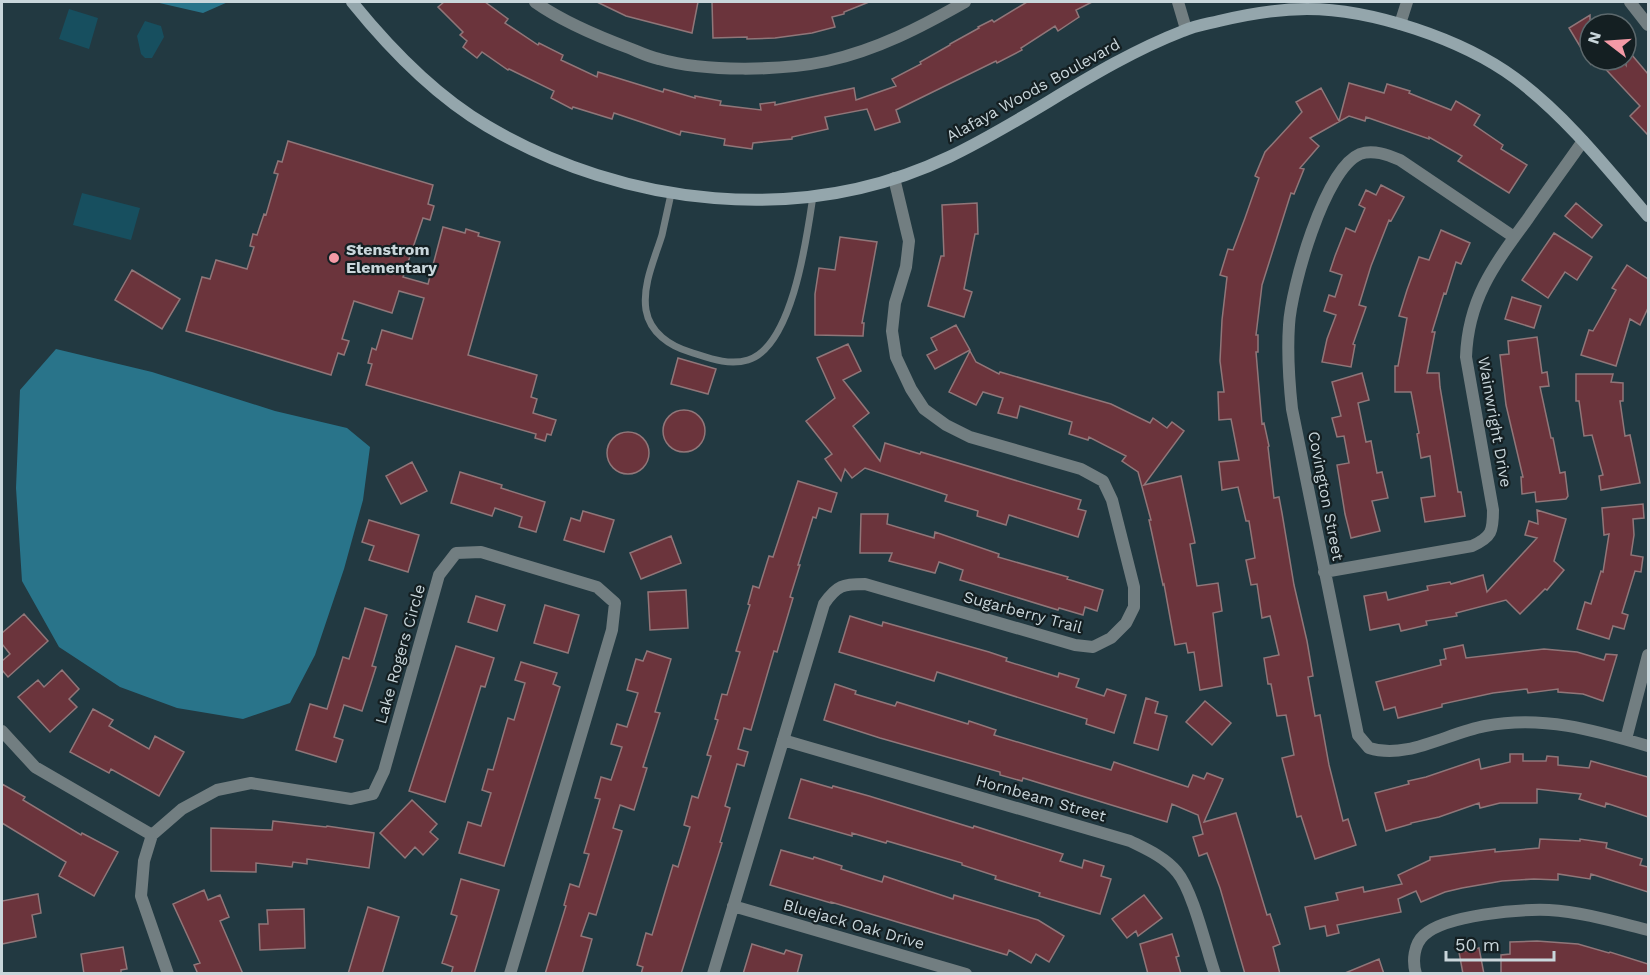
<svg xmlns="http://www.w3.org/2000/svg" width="1650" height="975" font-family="'Work Sans',sans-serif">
<rect width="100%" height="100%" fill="#223941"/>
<path fill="#174f5f" d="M69,9L98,18L89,49L59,39Z
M145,21L161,26L164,37L152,58H145L141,54L137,36Z
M82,193L140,208L131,240L73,225Z"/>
<path fill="#29748a" d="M155,2H228L203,13Z
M56,349L152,372L275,411L347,428L370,447L363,500L344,569L315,655L290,703L243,719L177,708L120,687L59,647L22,581L16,488L20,390Z"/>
<path fill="#6b343c" stroke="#907679" stroke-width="1.5" d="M444,2H485L508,19L505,23L538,45L539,43L563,55L561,60L597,77L598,72L663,92L664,89L695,98V96L721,101L720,105L761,110L760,104L775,102V105L854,88L856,100L896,86L892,79L921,64L920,62L950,45V44L979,28L978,27L992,20L994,22L1027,2H1092L1076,10L1079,17L1058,31L1055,26L1021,48L1022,50L997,63L996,61L896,110L900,122L875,130L867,109L825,117L828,129L792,137V139L753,143L752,149L724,145L725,139L681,131L680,135L614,113L612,119L573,107L572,109L551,98L554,91L509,69L508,70L482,52L477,58L463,47L467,41L460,35L463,32L438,7Z
M597,2H698L692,33L626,16Z
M712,2H869L844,12V14L832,17L835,27L812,33L775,38L747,39V37L713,38Z
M1590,15V63L1569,28Z
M1626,48L1648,74V135L1630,116L1640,106L1597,60H1623L1626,65Z
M1349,83L1384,93L1387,84L1410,91L1409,93L1451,110L1456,101L1480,115L1474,125L1503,145L1501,149L1527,165L1509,193L1458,161L1462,156L1429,137V139L1366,117L1365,121L1349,116L1310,138L1319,146L1300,168L1304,169L1294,194L1291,193L1262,285L1256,335H1258V352H1256L1262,424L1264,423L1269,446L1268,447L1274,498L1279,497L1282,513L1294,585L1307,641L1313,676L1308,677L1315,716L1320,715L1329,765L1343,821L1348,819L1356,845L1315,859L1301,816L1297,817L1282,758L1294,755L1286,715L1277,716L1271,684H1268L1264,658L1279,655L1270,616L1262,618L1257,584L1251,585L1246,560L1255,558L1249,521H1246L1238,487L1222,490L1219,462L1239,460L1231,419L1219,420L1218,392H1224L1220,361L1222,320L1227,277L1220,275L1228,249L1233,250L1245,218L1259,178L1255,176L1265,152L1302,112L1296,102L1321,88L1339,121Z
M288,141L433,185L428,204L434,206L430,220L423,218L403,277L428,284L443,227L465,233L466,229L479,233L478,236L500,242L468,355L537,375L531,397L537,399L533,413L556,420L551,435L547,434L545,441L535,438L536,434L366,385L372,364L368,363L372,348L376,350L382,330L412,339L424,298L399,291L392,313L354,301L342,339L349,341L344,355L338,353L331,375L186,331L202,277L210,279L216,260L247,269L254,247L250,246L253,234L257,235L264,214L266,215L278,174L274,173L278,161L282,162Z
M1381,185L1404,197L1391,221L1389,220L1371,266L1359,305L1366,307L1353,344L1355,345L1351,367L1322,362L1327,339L1336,315L1324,311L1329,295L1335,297L1342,275L1330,271L1335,256L1346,228L1355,232L1365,208L1359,205L1366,190L1376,195Z
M977,203L978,234H975L964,289L972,292L964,317L928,306L941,256H944L942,205Z
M1576,203L1602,225L1592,238L1565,216Z
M1441,230L1470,243L1461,264L1456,262L1446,294L1444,293L1432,332H1435L1427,373H1439L1440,387L1458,492H1461L1465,516L1425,522L1421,498L1435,496L1430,456L1421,458L1417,434L1419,433L1411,392H1395V366H1398L1407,318L1399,316L1407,290L1419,257L1429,260Z
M1554,233L1592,257L1577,280L1565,272L1548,298L1522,280Z
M840,237L877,242L862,323H864L863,336L815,335V294L819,268L835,270Z
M1627,265L1648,279V308L1640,325L1630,319L1616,366L1581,355L1589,330L1593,331L1616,290L1612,288Z
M132,270L180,299L162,329L115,300Z
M1512,297L1541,306L1534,328L1505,319Z
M956,325L970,350L935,369L927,355L937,350L931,338Z
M1537,337L1542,373L1547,372L1549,386L1540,387L1551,438H1553L1560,473L1565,472L1568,496L1566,499L1536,502L1535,492L1522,494L1521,477H1523L1506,405L1500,355L1509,354L1508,341Z
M848,344L861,371L843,380L869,413L853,426L880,461L885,443L920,454L921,452L1081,500L1078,509L1086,511L1078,537L1009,515L1006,525L977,516L978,511L945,501L947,495L865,468L852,478L845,469L841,481L825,459L832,454L806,421L835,398L817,358Z
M970,351L976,362L999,374L1000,372L1111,404L1150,423L1153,418L1167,428L1172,422L1184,431L1144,485L1181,476L1195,543L1190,544L1197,586L1218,583L1222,611L1213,613L1222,686L1200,690L1194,652L1188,653L1186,643L1175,645L1164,584L1163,585L1149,520H1151L1138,472L1122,461L1126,456L1089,437L1088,440L1069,434L1072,422L1020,406L1017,418L998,413L1003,398L983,392L976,405L949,392Z
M678,358L716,369L708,394L671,384Z
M1362,373L1369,400L1358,403L1366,442L1371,441L1377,473L1382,472L1388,498L1372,501L1380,531L1351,538L1345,514L1337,465L1349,463L1344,436L1337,437L1332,418L1341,416L1332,382Z
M1576,374H1613L1611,382L1623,383V401H1620L1625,436L1630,435L1640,483L1601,490L1599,476L1603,475L1592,435L1584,436L1579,401H1576Z
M663 431a21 21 0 1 1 42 0a21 21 0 1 1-42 0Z
M607 453a21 21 0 1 1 42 0a21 21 0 1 1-42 0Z
M412,462L427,491L401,504L386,476Z
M460,472L502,485L501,488L545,502L536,532L519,527L522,517L495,508L492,516L451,503Z
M798,481L837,493L831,512L819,508L816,518L813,517L798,565H800L790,597L793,598L777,652L774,651L751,730L744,728L738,749L748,752L744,766L737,764L725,806L730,808L720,842L722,843L681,974H641L643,967L637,965L646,933L652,935L673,865L678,867L690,827L684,825L692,796L698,798L711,756L707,755L718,720L715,719L722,694L727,695L740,652L736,651L750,605L748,604L753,586L759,588L769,556L773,557Z
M1643,504L1644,518L1633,519L1634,535L1631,555L1643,557L1641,572L1635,571L1622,613L1628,615L1624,629L1613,626L1609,639L1577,629L1585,602L1591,604L1601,571L1603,572L1609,534L1604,535L1602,508Z
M1537,510L1566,519L1554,561L1564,570L1547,590L1545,589L1520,614L1506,600L1456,613L1457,616L1426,621L1427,625L1401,631L1399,624L1370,630L1364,596L1386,592L1388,600L1428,590L1427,586L1450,582L1451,584L1483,575L1487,592L1537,538L1525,535L1529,521L1538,524Z
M583,511L614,520L604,552L564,540L571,518L580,521Z
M861,514H888L887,524L934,538L935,532L999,554L998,557L1068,577L1067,579L1103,590L1097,611L1085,607L1083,615L1059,608L1058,610L960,580L963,570L939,562L935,573L889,561L892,553H860Z
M369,520L419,535L408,572L369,560L374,546L362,542Z
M671,536L681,563L641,579L630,553Z
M686,590L688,628L650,630L648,592Z
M476,596L505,605L497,631L468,622Z
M545,605L579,615L568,653L534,643Z
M365,608L387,615L372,666L376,667L362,711L344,705L334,737L343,740L336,762L296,750L310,704L327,709L343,657L349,659Z
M24,614L48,641L8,677L2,670V661L10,654L2,644V633Z
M850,616L882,626L883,622L989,652L1007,658L1006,661L1058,677L1059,673L1079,679L1076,687L1104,696L1107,689L1126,695L1114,733L1086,724L1087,719L937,672L934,681L839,652Z
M1463,645L1466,658L1544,649L1577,652L1604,660L1606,654L1617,655L1603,701L1583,694L1558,692V689L1528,693L1527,689L1493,693L1442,704V707L1398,718L1395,707L1384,710L1376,682L1441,665L1440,660L1446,659L1444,649Z
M456,646L494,658L485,687L481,686L445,802L409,791Z
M647,651L671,659L655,712L660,713L643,767L647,768L634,810L620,805L613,828L622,831L596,915L589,913L581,936L592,939L582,974H545L566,906L564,905L570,884L579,887L589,854L584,853L600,799L595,798L601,777L611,780L622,747L611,744L617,724L627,727L638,693L627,690L636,659L643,661Z
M521,662L557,673L553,684L560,687L504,866L459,853L468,822L481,826L491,793L482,790L488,769L493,770L508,718L514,720L525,683L515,680Z
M62,670L79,689L69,699L77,707L50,732L18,697L38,680L44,687Z
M835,684L856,691L855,694L895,706L897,702L968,724L969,721L996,730L994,735L1111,770L1114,762L1188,787L1193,775L1204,779L1207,773L1223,779L1204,822L1236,813L1267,915L1270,914L1280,944L1273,947L1280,974H1245L1220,888L1207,853L1199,856L1193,837L1203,834L1198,815L1172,804L1167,822L1023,778L1022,781L1000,775V772L880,738L824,720Z
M1146,698L1158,702L1155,713L1167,716L1158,750L1134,743Z
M1205,701L1231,723L1212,745L1186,722Z
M93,709L113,720L109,726L149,749L155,736L184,752L159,796L111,769L109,773L70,752Z
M1510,754H1523V761H1546L1547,756L1558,757V765L1589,768L1591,761L1648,777V817L1606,803L1605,807L1579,799L1581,794L1537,789V803H1500L1480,808L1479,803L1439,817L1411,823V824L1386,831L1375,793L1409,784L1408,781L1426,777L1479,759L1481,769L1510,762Z
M801,779L832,788L833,786L869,796L973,828L974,826L1063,854L1060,861L1082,868L1084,860L1104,866L1101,876L1111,879L1100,914L1039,896L1040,893L995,879L996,876L962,865V863L887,841L886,843L852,833V836L789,818Z
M2,784L25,797L23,800L81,835L82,833L118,852L94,896L59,876L66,862L2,823Z
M412,800L437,824L430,832L438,839L423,855L415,847L405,858L380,833Z
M273,821L326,827L327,826L374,833L369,868L307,859V864L293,862L292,867L256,863V872L211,871V828L272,830Z
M1540,839L1580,841V839L1607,843L1606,848L1642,859L1640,865L1648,867V892L1591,874L1590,879L1558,874V880L1534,879L1502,881L1462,888L1445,892L1421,902L1416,891L1398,899L1401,912L1337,925L1339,933L1327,936L1325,926L1310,929L1305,907L1338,900L1336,893L1363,887L1364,892L1402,884L1398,875L1430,860V857L1495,849V852L1539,848Z
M781,850L813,859L814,857L842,866L841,869L882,882L884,876L953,899L954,895L1038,920L1064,936L1049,962L1036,954L1031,963L1009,950L1007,955L831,902V903L770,885Z
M461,879L499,890L474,974H451L453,967L442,963L457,916L451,914Z
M204,890L208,900L220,895L229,917L220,921L243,974H198L194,965L200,963L173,904Z
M38,894L41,913L32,915L36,937L2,944V901Z
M1144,895L1162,918L1138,936L1136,931L1127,938L1112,919Z
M368,907L399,917L382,974H348Z
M304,909L305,948L260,950L259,924H268L267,910Z
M1172,934L1179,956L1176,957L1181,974H1148L1140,944Z
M1537,941L1578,944L1609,953L1610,952L1648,964V974H1501V955L1510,954V942Z
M752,944L784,954L786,950L802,955L797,974H743Z
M123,947L127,969L121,970V974H84L81,954Z
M1479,948L1484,974H1463L1459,952Z
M1379,959L1384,974H1345V973Z"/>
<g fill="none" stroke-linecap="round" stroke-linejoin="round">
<path stroke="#727e81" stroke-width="7" d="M671,194C668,208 665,221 662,235C655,258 642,285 646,310C650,333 670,346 690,352C709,358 728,366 748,360C793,346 807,236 813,196"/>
<path stroke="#727e81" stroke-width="12" d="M535,2C563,22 597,36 629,48C639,52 649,57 659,59C705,72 781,71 827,61C877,50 921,27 965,2
M1178,2L1186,29
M1630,2L1648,25
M1400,24L1407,2
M1514,237L1400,160C1388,155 1373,149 1360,154C1324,169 1291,289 1289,325C1287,354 1289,381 1292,409L1358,735L1369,748C1407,760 1447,733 1485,726C1542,715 1594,730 1648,746
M1324,572L1472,546C1492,537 1493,531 1493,510L1466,357C1468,299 1494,265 1527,220C1545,194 1564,168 1583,141
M2,731L35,767L152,835
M1626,739L1648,655
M783,740L1130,841C1146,849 1165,857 1177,872C1193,891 1206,948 1215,974
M733,906L966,974
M168,974L141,896L144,861L152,835L182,809L217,790L251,783L351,799L373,794L384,771L439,575L456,553L481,552L597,587L615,603L612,630L510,974
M713,974L824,604C837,585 843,584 865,584L1075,645L1093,647L1111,638L1126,623L1134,607V587L1112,500L1103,481L1081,469L970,437L946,425L924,409L911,389L896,357L892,331L895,303L906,267L909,241L894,178
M1416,974C1412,961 1414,944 1424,935C1446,915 1519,909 1549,910C1583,912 1616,922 1648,930"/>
<path stroke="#94a6ac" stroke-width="12" d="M352,2C390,49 434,95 487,126C625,207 802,227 949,157C1029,119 1100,63 1183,31C1194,26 1207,24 1219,21C1248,14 1277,9 1307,9C1372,9 1462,39 1515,78C1566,116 1607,168 1648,216"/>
</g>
<circle fill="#f49aa6" stroke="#141f22" stroke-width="2" cx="334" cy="258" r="6"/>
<g text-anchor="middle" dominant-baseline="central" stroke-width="4.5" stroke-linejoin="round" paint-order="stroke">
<g font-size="16" fill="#c9d6db" stroke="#141f22">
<text transform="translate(1033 90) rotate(-29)">Alafaya Woods Boulevard</text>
<text transform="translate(1495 422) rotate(80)">Wainwright Drive</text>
<text transform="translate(1326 496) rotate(79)">Covington Street</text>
<text transform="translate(1023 612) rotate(15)">Sugarberry Trail</text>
<text transform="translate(400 654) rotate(-74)">Lake Rogers Circle</text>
<text transform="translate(1041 798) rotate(16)">Hornbeam Street</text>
<text transform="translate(854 924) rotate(16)">Bluejack Oak Drive</text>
</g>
<g font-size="16" font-weight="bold" fill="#c9d6db" stroke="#141f22" text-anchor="start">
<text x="346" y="249">Stenstrom<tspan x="346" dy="18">Elementary</tspan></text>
</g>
</g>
<rect width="1650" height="975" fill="none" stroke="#c9d6db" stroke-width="6"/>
<g transform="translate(1608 42) rotate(287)"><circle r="28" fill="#141f22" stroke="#5c686c" stroke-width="1.5"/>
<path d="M0-4.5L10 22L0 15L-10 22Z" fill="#f49aa6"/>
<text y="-9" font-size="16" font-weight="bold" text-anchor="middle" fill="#c9d6db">N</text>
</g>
<path d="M1446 951v9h108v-9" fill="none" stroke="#c9d6db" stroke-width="3"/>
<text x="1455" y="951" font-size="18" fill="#c9d6db" stroke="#141f22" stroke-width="4.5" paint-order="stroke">50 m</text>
</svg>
